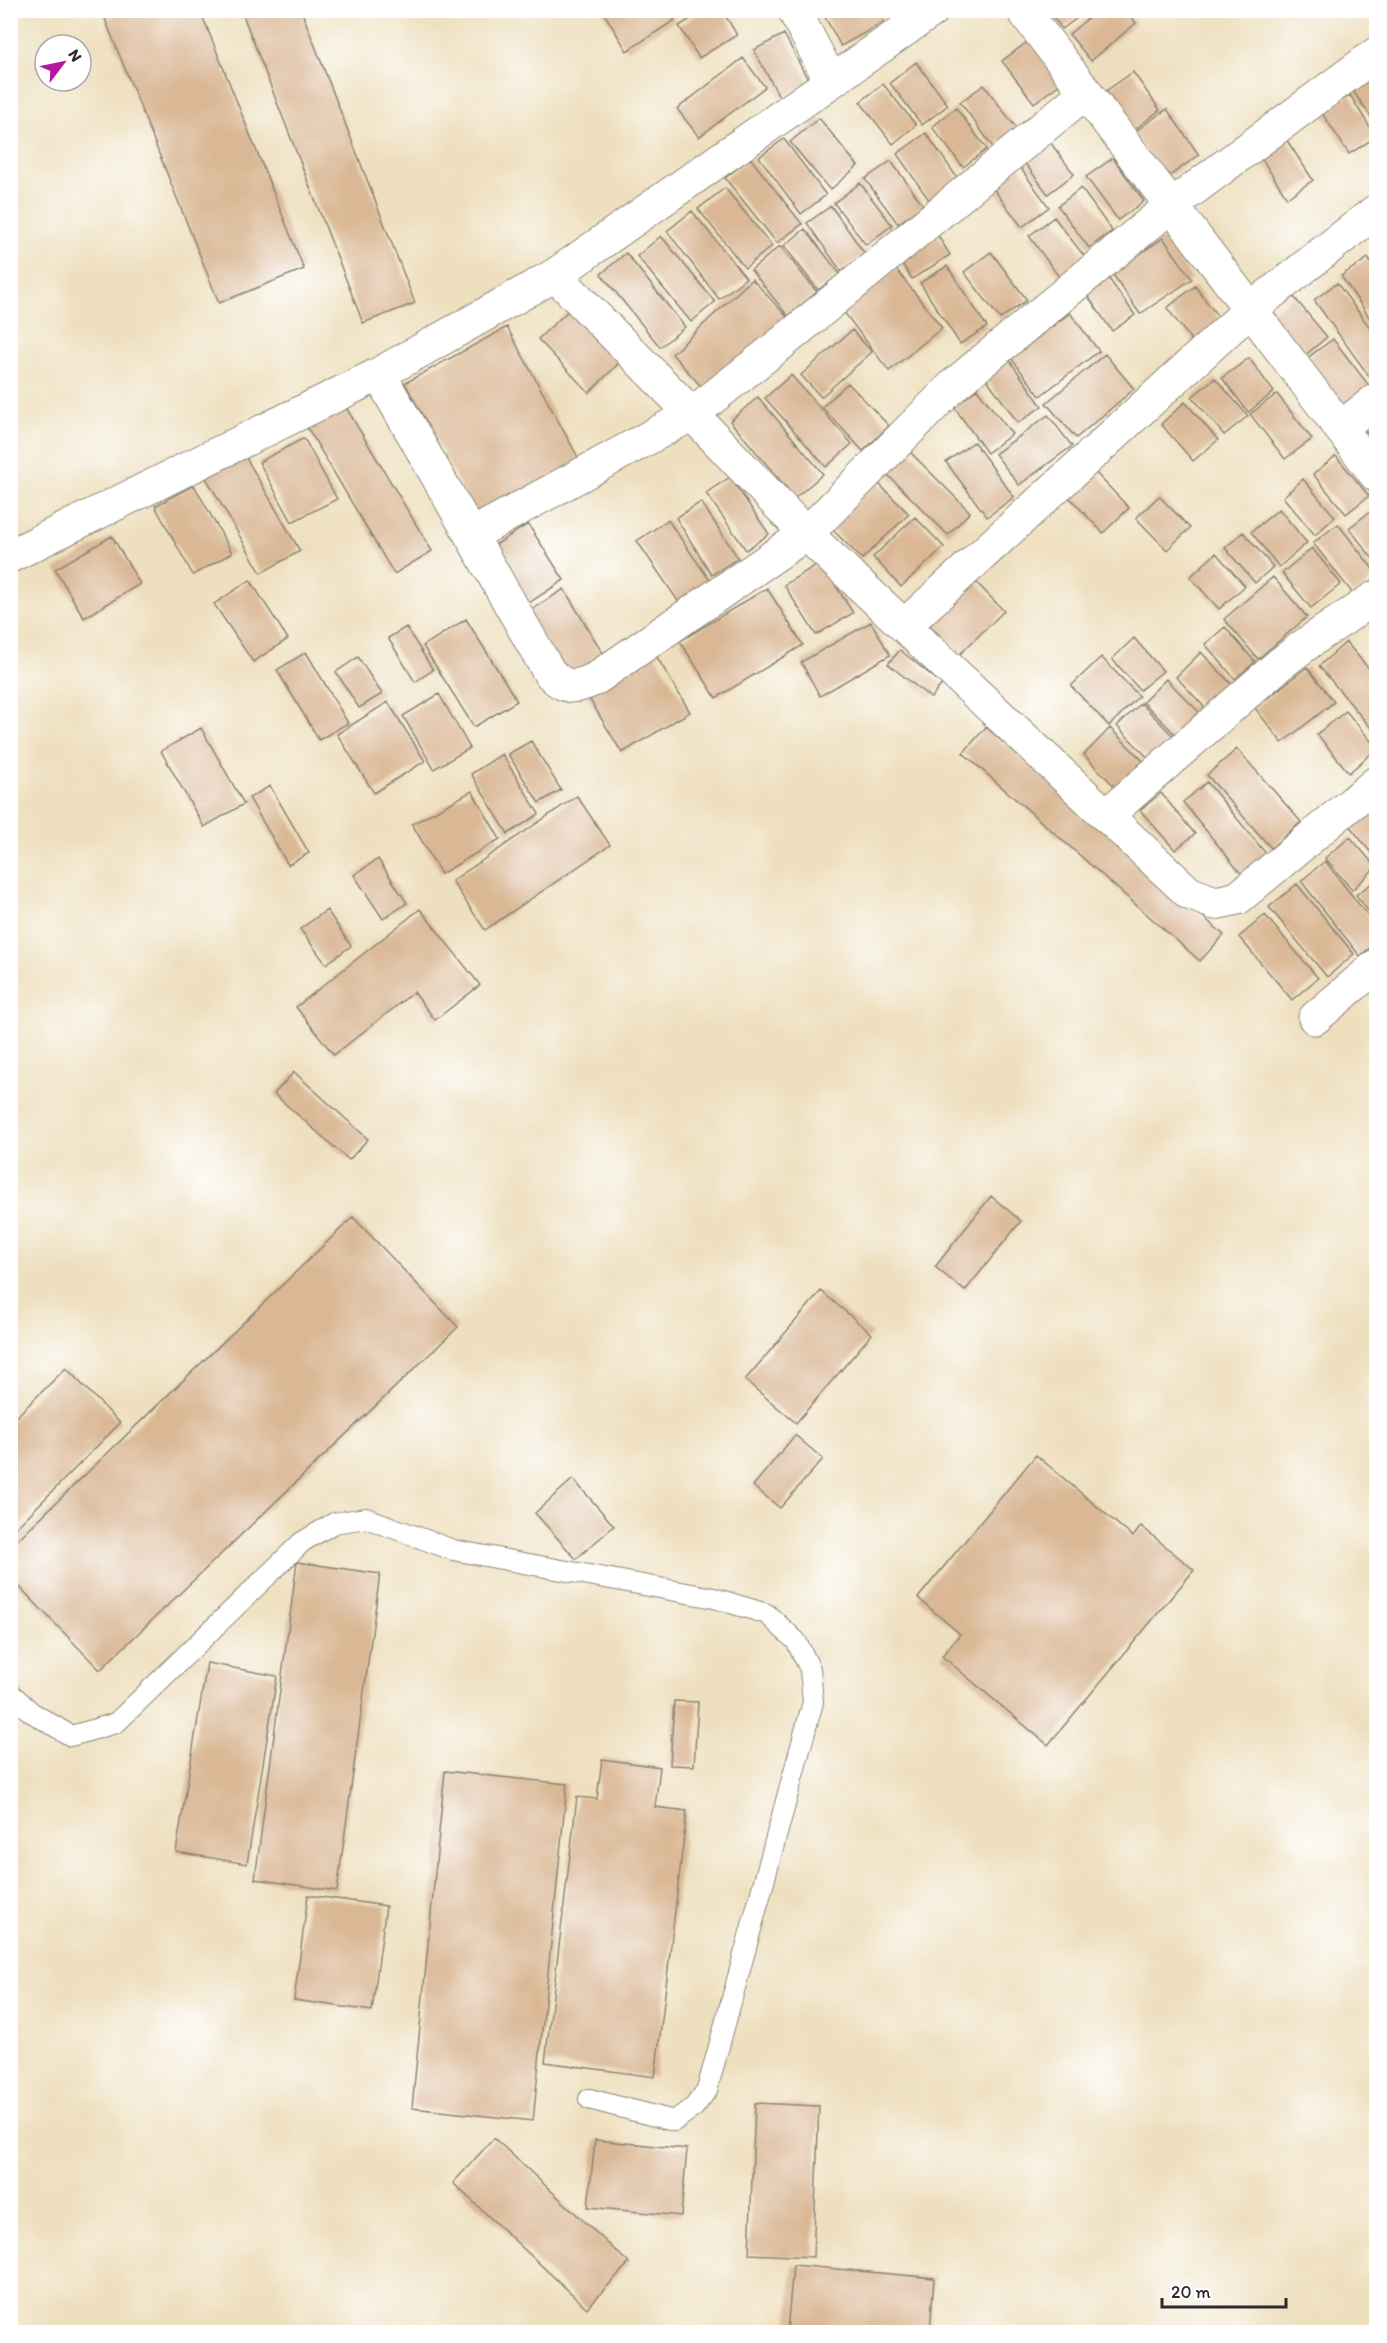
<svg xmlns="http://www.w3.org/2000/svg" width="1387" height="2343" font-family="Itim,sans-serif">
<rect width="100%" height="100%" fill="#fff"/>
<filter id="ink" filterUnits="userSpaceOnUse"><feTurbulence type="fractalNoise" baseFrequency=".0167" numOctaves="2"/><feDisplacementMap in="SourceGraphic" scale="12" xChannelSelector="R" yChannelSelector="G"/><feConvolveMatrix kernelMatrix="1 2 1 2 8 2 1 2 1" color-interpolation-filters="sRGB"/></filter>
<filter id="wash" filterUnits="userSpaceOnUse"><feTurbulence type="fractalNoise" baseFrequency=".008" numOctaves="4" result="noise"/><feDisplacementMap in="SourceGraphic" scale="24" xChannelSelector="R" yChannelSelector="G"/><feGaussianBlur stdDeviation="1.35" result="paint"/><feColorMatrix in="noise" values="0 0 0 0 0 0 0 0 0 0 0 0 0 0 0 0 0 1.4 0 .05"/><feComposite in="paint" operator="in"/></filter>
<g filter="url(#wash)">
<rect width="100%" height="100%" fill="#eedfbe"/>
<g id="blocks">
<path fill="#dab895" d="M126,10H200L304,269L219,303L105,19Z
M241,10H301L415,303L363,323Z
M602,10H668L675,20L627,51Z
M705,10H722L737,35L699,58L679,26Z
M821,10H878L884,22L841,46Z
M1048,10H1088L1062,29Z
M1098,10H1125L1136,23L1091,61L1069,34Z
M784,34L809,82L780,98L754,50Z
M1031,39L1064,81L1034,103L1002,61Z
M743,58L765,87L699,137L677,109Z
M916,62L948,105L922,125L890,83Z
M1133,72L1160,110L1134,130L1106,91Z
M1376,75V124L1353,91Z
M883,84L916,125L893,144L860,102Z
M984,85L1017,129L993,147L960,102Z
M1350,95L1376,137L1349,154L1322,113Z
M956,108L987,149L963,167L932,127Z
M1167,109L1199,155L1165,179L1133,133Z
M819,118L858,166L830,190L790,142Z
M926,133L958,179L929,200L897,154Z
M1047,138L1074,174L1048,194L1021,158Z
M784,139L826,195L801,214L759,157Z
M1286,139L1313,180L1287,198L1260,156Z
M750,158L802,224L777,243L725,178Z
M1113,158L1144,201L1118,220L1086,177Z
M891,161L923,205L898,224L865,179Z
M1016,162L1049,207L1022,227L989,183Z
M860,183L892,225L866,245L834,203Z
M725,188L772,246L745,268L698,209Z
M1081,188L1112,231L1089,248L1058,206Z
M831,206L865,254L841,271L807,223Z
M692,211L746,278L719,299L667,231Z
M1054,217L1088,261L1062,281L1029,236Z
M805,229L840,274L818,290L784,246Z
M937,234L950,255L912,279L898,258Z
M661,236L715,302L691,322L637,256Z
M1163,238L1192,279L1140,314L1112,273Z
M780,246L817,292L788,316L751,270Z
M991,252L1027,300L1000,319L964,272Z
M626,253L685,327L660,347L601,274Z
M1368,258L1376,271V327L1341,276Z
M947,266L987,327L960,344L920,283Z
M896,269L942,328L889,371L843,311Z
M1107,276L1135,315L1112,331L1085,292Z
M752,279L787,317L707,393L672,354Z
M1337,283L1376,336V386L1314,300Z
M1195,286L1222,322L1194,344L1167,308Z
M1293,296L1327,337L1303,357L1269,315Z
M571,308L621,361L589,393L538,339Z
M1070,313L1099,351L1040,396L1011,358Z
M507,327L580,461L477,516L405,383Z
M852,330L872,352L821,397L801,375Z
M1333,339L1371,388L1344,409L1306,359Z
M1005,354L1042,406L1018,423L981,371Z
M1105,354L1134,389L1076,438L1046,403Z
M1249,358L1274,392L1248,412L1222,378Z
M791,375L852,444L826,467L765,398Z
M1215,378L1248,416L1224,435L1192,397Z
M848,383L889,426L863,451L822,407Z
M977,389L1012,434L987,453L954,407Z
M1277,394L1312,439L1285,459L1250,414Z
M758,397L823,474L795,498L730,421Z
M1185,402L1218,440L1193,461L1161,424Z
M344,404L432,551L394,574L307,427Z
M1048,415L1072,446L1019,485L995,454Z
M1376,417V444L1363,428Z
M304,438L337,499L292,522L259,462Z
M974,442L1014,497L987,517L946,462Z
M906,448L970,512L948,535L884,471Z
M244,454L300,551L261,573L205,476Z
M1336,456L1369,496L1346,514L1313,474Z
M1095,472L1129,508L1103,533L1069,497Z
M730,477L769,534L746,550L706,493Z
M1303,479L1335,517L1315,535L1283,497Z
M877,482L909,514L862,559L830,527Z
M194,485L232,553L193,575L155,506Z
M1159,496L1190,528L1167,550L1136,518Z
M701,502L738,558L712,575L676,518Z
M1279,509L1307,543L1279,567L1251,532Z
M1371,511L1376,519V563L1349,528Z
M915,517L944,547L901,587L873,557Z
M668,520L711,582L680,604L637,541Z
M528,524L564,580L529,603L492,547Z
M1338,524L1376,573V577L1354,595L1313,543Z
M1243,532L1273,567L1255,583L1225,548Z
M112,536L140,584L84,618L55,569Z
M1312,548L1341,584L1311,608L1282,573Z
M1216,553L1245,586L1219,609L1190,577Z
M821,562L853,613L816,635L784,585Z
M1273,577L1307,617L1258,659L1224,619Z
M250,580L288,639L253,662L214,604Z
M975,581L1004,611L959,655L929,625Z
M767,588L803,645L716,698L680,641Z
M564,589L604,655L568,678L527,612Z
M466,619L517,701L474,727L423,646Z
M871,622L890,655L820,696L801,662Z
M406,627L433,670L415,682L388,638Z
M1225,627L1255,662L1235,679L1205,644Z
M1134,638L1163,671L1140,690L1112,659Z
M1346,642L1376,677V734L1319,666Z
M900,650L942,684L931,698L888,664Z
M306,652L348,723L319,740L277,670Z
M1201,652L1236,689L1210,713L1176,677Z
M655,654L690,712L622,753L587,695Z
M358,657L382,694L359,708L336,672Z
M1101,657L1139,696L1109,726L1071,686Z
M1307,667L1334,702L1282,743L1255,708Z
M1166,679L1204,717L1180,739L1143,702Z
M439,694L470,748L434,769L403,716Z
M388,702L425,761L374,793L337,734Z
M1141,703L1179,742L1155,765L1117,726Z
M1346,711L1376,747V749L1349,773L1317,734Z
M986,727L1224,935L1200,961L963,753Z
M201,728L244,804L204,827L161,751Z
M1110,728L1143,761L1116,788L1084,755Z
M531,741L561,790L539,803L508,754Z
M1237,749L1301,822L1271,848L1207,775Z
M502,754L539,814L508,834L471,774Z
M1207,782L1267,855L1242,875L1183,802Z
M270,786L309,853L288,865L249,798Z
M472,791L500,839L441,874L412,824Z
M1161,793L1195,834L1175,850L1140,810Z
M577,796L610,845L485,930L452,881Z
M1371,806L1376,813V859L1349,825Z
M1350,837L1376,867L1352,890L1325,858Z
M378,859L407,903L383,919L354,875Z
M1325,861L1376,926V943L1360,956L1301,881Z
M1376,880V921L1356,895Z
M1297,884L1354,954L1327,977L1269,907Z
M420,909L480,985L435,1020L414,992L334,1055L296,1007Z
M327,910L351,946L326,964L300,929Z
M1265,915L1318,978L1292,1000L1239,937Z
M294,1072L368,1139L349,1160L274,1094Z
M991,1196L1021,1221L965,1291L935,1267Z
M353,1217L458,1327L100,1670L10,1577V1547Z
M821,1291L872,1334L796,1423L745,1380Z
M66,1368L120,1423L10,1534V1423Z
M795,1435L823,1459L780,1508L753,1486Z
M1036,1455L1133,1537L1141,1526L1194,1570L1048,1745L942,1656L960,1634L918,1598Z
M573,1479L614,1526L576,1559L535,1513Z
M297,1562L380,1574L337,1891L255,1879Z
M207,1663L277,1676L247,1864L176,1852Z
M674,1701L698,1702L694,1766L670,1765Z
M602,1759L660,1767L655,1807L687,1811L655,2077L545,2062L577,1797L597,1799Z
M445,1771L567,1784L533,2121L412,2108Z
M308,1895L386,1906L372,2011L294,2000Z
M755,2103L819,2106L813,2257L749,2254Z
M494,2138L629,2263L587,2308L453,2183Z
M595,2140L687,2149L681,2216L588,2207Z
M793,2265L934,2278L930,2332H787Z"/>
</g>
</g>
<g filter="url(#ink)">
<use href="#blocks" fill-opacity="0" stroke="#8c8574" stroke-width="1.5"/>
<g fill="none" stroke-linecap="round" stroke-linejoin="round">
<defs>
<path id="service" d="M10,1693L31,1712L71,1736L116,1723L302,1542L334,1523L366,1518L453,1550L714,1598L767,1614L796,1641L810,1669L813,1702L707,2090L694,2107L674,2121L589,2099"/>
<path id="minor" d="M794,10L831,81
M933,10L555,275L692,414L806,534L1189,893L1215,903L1238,898L1376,783
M1023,10L1376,475
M379,374L549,672C564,689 575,689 595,679L806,534L955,384L1172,205L1376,54
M1340,428L1376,400
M471,535L692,414L782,343L1086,92
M10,556L379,374L555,275
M904,626L1251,309L1376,211
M1106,816L1280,664L1309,642L1376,597
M1315,1018L1376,966"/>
</defs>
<use href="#service" stroke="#8c8574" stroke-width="22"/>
<use href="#minor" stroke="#8c8574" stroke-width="35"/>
<use href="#service" stroke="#fff" stroke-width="20"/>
<use href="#minor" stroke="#fff" stroke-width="33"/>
</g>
</g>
<rect width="1387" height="2343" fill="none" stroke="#fff" stroke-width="36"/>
<g transform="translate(63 63) rotate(58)"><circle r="28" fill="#ffffff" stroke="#aaaaaa" stroke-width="1.5"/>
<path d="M0-4.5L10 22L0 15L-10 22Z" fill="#b5179e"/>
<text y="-9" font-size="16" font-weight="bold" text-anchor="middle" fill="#2b2b2b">N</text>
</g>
<path d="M1162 2298v9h124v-9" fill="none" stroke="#2b2b2b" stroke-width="3"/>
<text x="1171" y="2298" font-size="18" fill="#2b2b2b" stroke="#ffffff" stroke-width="4.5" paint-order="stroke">20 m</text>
</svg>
